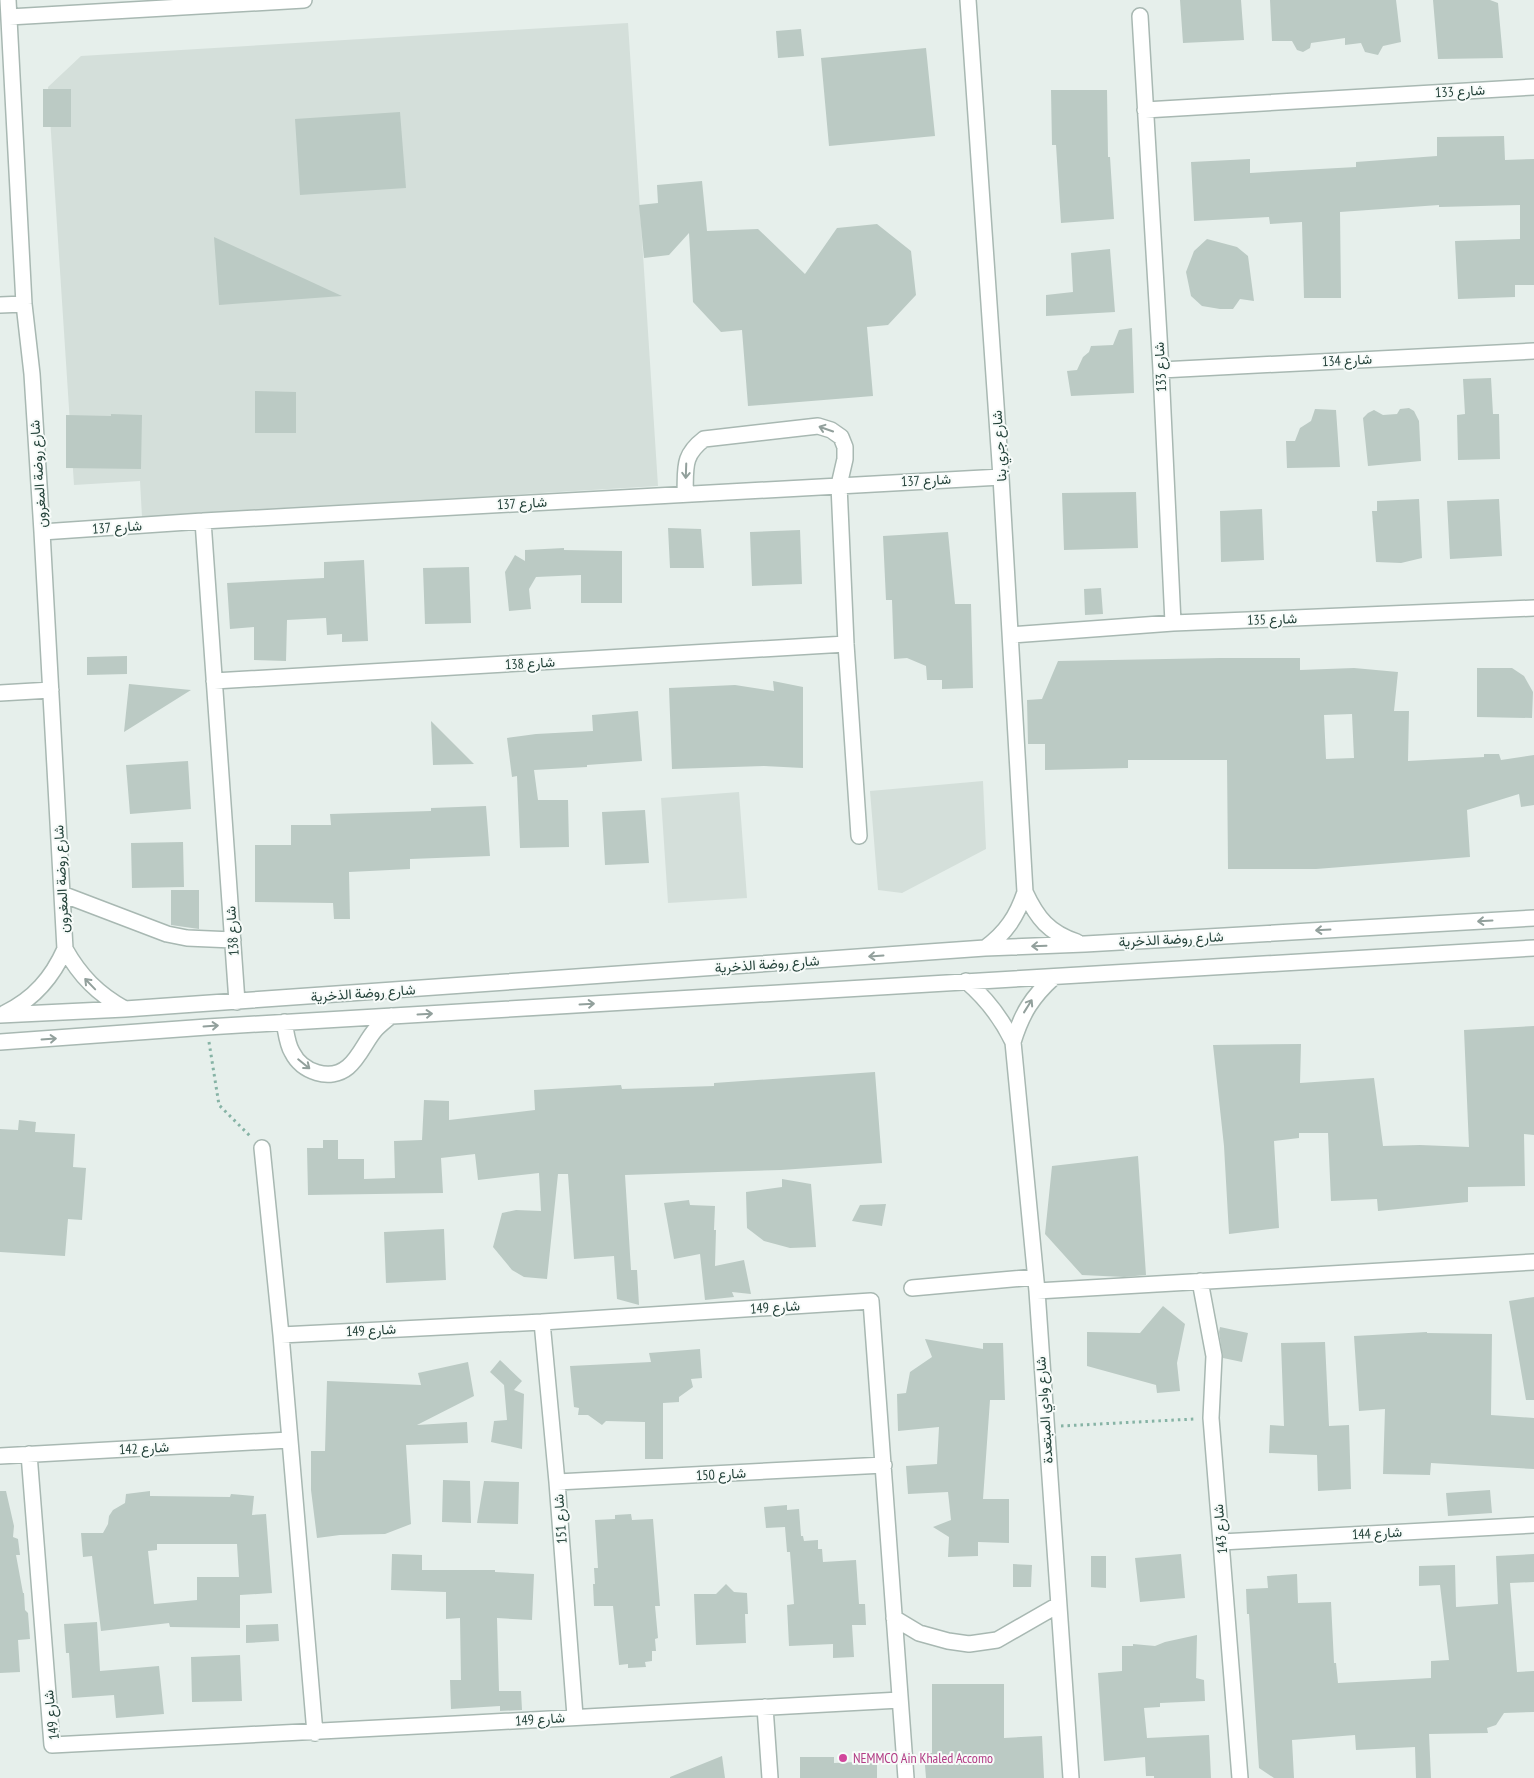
<svg xmlns="http://www.w3.org/2000/svg" width="1534" height="1778" font-family="'PT Sans Narrow',Vazirmatn,sans-serif">
<rect width="100%" height="100%" fill="#e6efeb"/>
<path fill="#d4dfda" d="M628,23L658,486L142,517L140,481L74,485L48,87L81,56Z
M983,781L986,849L902,893L878,890L870,791Z
M739,792L747,898L668,903L661,798Z"/>
<path fill="#bbcac4" fill-rule="evenodd" d="M1180,0H1241L1244,40L1183,43Z
M1270,0H1396L1401,42L1383,46L1378,55L1365,52L1361,43L1345,45V38L1311,43L1310,48L1303,52L1297,50L1292,41H1272Z
M1433,0H1490L1498,3L1503,58L1438,59Z
M801,29L804,56L778,58L776,31Z
M926,48L935,136L829,146L821,58Z
M43,89H71V127H43Z
M1051,90H1107L1108,157H1110L1114,219L1061,223L1056,145H1052Z
M400,112L406,188L300,195L295,119Z
M1504,136L1505,160L1534,159V285H1515V297L1458,299L1455,241L1520,239V205L1439,207V205L1340,212L1341,298H1304L1302,222L1270,224L1269,217L1194,221L1191,162L1250,159V173L1356,167V162L1437,156V137Z
M702,181L707,231L758,229L805,274L837,228L877,224L911,251L916,295L888,325L867,327L873,396L748,406L742,330L721,332L693,302L689,233L669,255L644,258L639,205L658,203L657,185Z
M214,237L342,296L219,305Z
M1207,239L1237,247L1248,256L1254,301L1240,299L1233,309H1220L1202,306L1191,296L1186,272L1194,251Z
M1110,249L1115,312L1046,316V295L1073,292L1071,253Z
M1132,328L1134,393L1071,396L1067,371L1077,370L1083,357L1089,352L1091,346L1113,345L1119,330Z
M1491,378L1493,414H1499L1500,459L1458,460L1457,415L1465,414L1463,379Z
M255,391L296,392V433H255Z
M1409,408L1414,411L1419,421L1421,461L1368,466L1363,418L1368,413L1374,410L1383,415L1397,414L1400,409Z
M1315,409L1336,410L1340,467L1287,468L1286,441H1295L1300,428L1311,421Z
M111,414L142,415L141,469L66,468V415L111,416Z
M1136,492L1138,548L1064,550L1062,493Z
M1419,499L1422,558L1401,563L1376,562L1372,511H1377V501Z
M1499,499L1502,556L1450,559L1447,501Z
M1262,509L1264,560L1221,562L1220,511Z
M668,528L701,529L704,568H670Z
M800,530L802,584L752,586L750,532Z
M948,532L955,604H971L973,688L942,689V680H927L926,666L907,658L894,659L892,600H886L883,536Z
M564,548V550L622,551V603H581V575L536,577L529,589L531,609L509,611L505,572L515,555L525,561V550Z
M364,560L368,641L342,642V634L327,635L326,618L287,620L286,661L254,660V627L230,629L227,583L324,578V562Z
M469,567L471,623L425,624L423,568Z
M1101,588L1103,614L1085,615L1084,589Z
M127,656V674L87,675V657Z
M1220,658H1300V670L1354,668L1398,672L1394,711H1409L1408,761L1484,757V754H1499L1501,760L1534,755V805L1521,807L1519,794L1467,810L1470,857L1316,869H1228L1227,760H1128V768L1045,770V744H1028L1027,700L1042,699L1058,661ZM1352,714L1354,758L1326,759L1324,715Z
M1477,668H1512L1524,676L1533,692L1532,718L1477,717Z
M773,681L803,687V768L764,766L672,769L669,688L735,685L774,691Z
M129,684L191,690L124,732Z
M638,711L642,761L587,765V767L534,770L538,800H568L569,847L520,848L517,776L512,777L507,738L536,734L593,731L592,715Z
M431,721L474,764L433,765Z
M188,761L191,809L130,814L126,765Z
M486,806L490,856L410,859V869L349,872L350,919H334L333,903L255,902V845H291V825H331L330,814L431,811V808Z
M645,810L649,863L605,865L602,812Z
M183,842L184,887L132,888L131,843Z
M171,890H199V929L171,925Z
M1534,1026V1135L1524,1134L1525,1186L1468,1187V1202L1378,1211L1377,1199L1331,1201L1328,1133H1299V1138L1274,1141L1279,1228L1229,1234L1224,1146L1213,1045L1301,1044L1300,1083L1374,1078L1383,1146L1420,1145L1469,1147L1464,1030Z
M875,1072L882,1163L781,1170L625,1175L631,1270H637L639,1305L617,1299L614,1256L574,1259L568,1174H558L547,1279L524,1277L512,1270L493,1247L502,1213L516,1210L541,1211L539,1173L478,1180L475,1154L441,1158L443,1193L308,1195L307,1148H323V1140H338V1159H364V1179L395,1178L394,1141L422,1140L424,1100L449,1101V1120L535,1110L534,1090L621,1085L622,1089L714,1086V1083Z
M19,1120L36,1122L35,1132L75,1134L73,1167L86,1168L82,1220L68,1219L65,1256L0,1252V1129L18,1130Z
M1138,1156L1146,1275L1124,1277L1082,1275L1045,1234L1052,1166Z
M782,1179L811,1184L816,1247L790,1248L764,1241L747,1228L746,1192L782,1187Z
M689,1200L690,1205L715,1206L714,1230H716L715,1266L744,1260L751,1294L732,1292L734,1297L705,1300L700,1254L674,1259L664,1203Z
M886,1204L882,1226L852,1221L860,1205Z
M444,1229L446,1280L386,1283L384,1232Z
M1534,1297V1400H1526L1509,1301Z
M1163,1306L1185,1324L1177,1363L1180,1391L1157,1393L1156,1385L1087,1366V1332L1140,1333Z
M1220,1327L1248,1333L1242,1362L1223,1358L1219,1332Z
M1427,1332V1333L1492,1334L1491,1415L1534,1418V1469L1431,1463L1430,1475L1383,1474L1385,1409L1359,1411L1354,1336Z
M925,1339L983,1349V1343H1003L1005,1400H990L983,1499H1009V1543L978,1542V1556L948,1557L949,1537L933,1527L951,1520L948,1492L908,1494L906,1466L937,1464L939,1427L898,1431L897,1394L906,1393L910,1372L932,1357Z
M1325,1342L1329,1426L1349,1425L1351,1489L1318,1491L1317,1455L1269,1453L1270,1425L1284,1426L1281,1343Z
M700,1349L702,1378L691,1379L693,1387L679,1397V1402L663,1403V1459H645V1422L606,1421L602,1425L588,1415H578L579,1408L574,1407L570,1366L651,1362L649,1353Z
M500,1360L522,1381L514,1390L524,1394L522,1449L491,1442L494,1421L507,1420L504,1385L490,1372Z
M468,1362L474,1396L417,1425L467,1422L468,1443L406,1445L411,1524L385,1534L340,1535L317,1538L311,1490V1451H325L327,1381L421,1385L418,1373Z
M443,1480L470,1481L471,1523L442,1522Z
M484,1481L519,1482L518,1524L477,1523Z
M1490,1490L1492,1513L1448,1516L1446,1493Z
M0,1491H6L14,1526L13,1537L18,1539L20,1555H16L23,1593H24L25,1610L28,1613L30,1639L18,1640L20,1672L0,1673Z
M150,1491V1496L230,1497L231,1494L254,1496L252,1515L266,1514L272,1593L240,1595V1628L170,1627L169,1623L101,1631L92,1556L83,1557L81,1533H103L108,1524L109,1516L113,1510L125,1503L126,1494ZM157,1544H237L239,1577H197V1600L154,1604L148,1551L157,1550Z
M787,1505V1510L799,1509L801,1536H803L804,1541L818,1540V1549H822L823,1562L856,1560L859,1604H865L866,1625H852L854,1657L833,1658V1644L789,1646L787,1605L794,1604L790,1552H787L785,1527L766,1528L764,1507Z
M631,1514L632,1520L653,1519L660,1606H655L658,1638L655,1639L656,1651H652V1661L645,1662L646,1667L628,1668V1664L619,1665L613,1606H594L593,1584H595L594,1568H598L595,1520L615,1519V1515Z
M392,1554L422,1555V1570H495V1572L534,1574L532,1620L497,1618L499,1691H521L522,1710L500,1711V1706L451,1709L450,1680H461L460,1618L446,1619V1592L391,1590Z
M1181,1554L1185,1598L1140,1602L1135,1558Z
M1534,1554V1582L1510,1583L1517,1672L1534,1671V1712L1504,1713L1496,1725L1487,1728L1488,1733L1429,1734L1431,1778H1416L1415,1747L1356,1750L1355,1735L1292,1740L1294,1778H1274L1259,1768L1249,1614H1247L1246,1589L1268,1588L1267,1576L1297,1574L1298,1603L1331,1602L1334,1663H1336L1338,1683L1431,1678V1661L1449,1660L1440,1585L1419,1586V1566L1455,1565L1456,1607L1498,1604L1496,1556Z
M1091,1556H1106V1588L1091,1587Z
M1013,1564L1032,1565L1031,1587H1013Z
M726,1584L734,1592L747,1593L748,1614H745L746,1643L696,1645L694,1594H716Z
M97,1622L100,1671L159,1666L164,1714L116,1718L114,1695L72,1698L69,1653H66L64,1624Z
M278,1624L279,1641L246,1643V1625Z
M1197,1635L1196,1678L1204,1680L1205,1701L1160,1703V1707L1144,1708L1147,1738L1209,1735L1211,1778H1154V1776H1146L1145,1757L1104,1761L1098,1673L1122,1671V1646H1133V1644L1155,1646L1165,1642Z
M240,1655L242,1701L192,1702L191,1657Z
M932,1684H1004V1738L1042,1736L1044,1778H926L924,1753H932Z
M722,1756L725,1778H670V1777Z
M800,1757H834V1763L877,1761V1778H800Z"/>
<g fill="none" stroke-linecap="round" stroke-linejoin="round">
<defs>
<path id="minor" d="M8,0L24,304L32,374L42,532L65,949C80,976 98,994 125,1009
M968,0L1001,477L1025,892C1017,916 1006,933 985,948
M1140,16L1161,370L1173,623
M9,17L304,0
M1145,110L1534,87
M0,305L24,304
M1161,370L1534,351
M685,494C686,468 682,456 704,439L818,426L831,430L841,437L845,447V459L839,485L846,644L859,836
M203,521L237,1002
M42,532L203,521L1001,477
M1011,635L1173,623L1534,608
M214,681L846,644
M0,693L51,690
M1025,892C1037,918 1049,933 1077,942
M62,894L167,934L187,938L233,940
M966,981C987,999 1001,1017 1013,1042L1037,1291L1071,1778
M5,1013C34,999 52,978 65,949
M0,1015L125,1009L985,948L1085,944L1534,918
M284,1022C286,1031 287,1044 292,1052C302,1072 330,1082 348,1067C360,1057 366,1040 376,1029C381,1024 386,1020 391,1016
M0,1042L207,1027L1534,948
M1013,1042C1022,1013 1032,997 1054,977
M262,1148L281,1335L315,1733
M1200,1281L1214,1356L1211,1418L1240,1778
M912,1288L1035,1277
M1037,1291L1534,1262
M542,1322L557,1482L575,1716
M281,1335L542,1322L871,1301L906,1778
M29,1454L52,1745C335,1732 617,1714 900,1700
M0,1456L289,1440
M557,1482L884,1465
M1221,1542L1534,1525
M894,1618L919,1633L948,1641L969,1644L997,1640L1058,1605
M765,1707L770,1778"/>
</defs>
<use href="#minor" stroke="#a8b8b2" stroke-width="18"/>
<path stroke="#86b3a5" stroke-width="3" stroke-dasharray="2.5 4" stroke-linecap="butt" d="M209,1042L219,1105L251,1137
M1061,1426L1194,1419"/>
<use href="#minor" stroke="#fff" stroke-width="15"/>
</g>
<defs><path id="oneway-shaft" d="M-6 0H5M1.5-3L5.5 0L1.5 3" fill="none" stroke-width="1.6" stroke-linecap="round" stroke-linejoin="round" transform="scale(1.25)"/></defs>
<g stroke="#92a09c">
<use href="#oneway-shaft" transform="translate(826 429) rotate(-161)"/>
<use href="#oneway-shaft" transform="translate(686 471) rotate(92)"/>
<use href="#oneway-shaft" transform="translate(1485 921) rotate(177)"/>
<use href="#oneway-shaft" transform="translate(1323 930) rotate(177)"/>
<use href="#oneway-shaft" transform="translate(1039 946) rotate(178)"/>
<use href="#oneway-shaft" transform="translate(876 956) rotate(176)"/>
<use href="#oneway-shaft" transform="translate(90 984) rotate(-134)"/>
<use href="#oneway-shaft" transform="translate(587 1004) rotate(-3)"/>
<use href="#oneway-shaft" transform="translate(1028 1006) rotate(-58)"/>
<use href="#oneway-shaft" transform="translate(425 1014) rotate(-3)"/>
<use href="#oneway-shaft" transform="translate(211 1026) rotate(-4)"/>
<use href="#oneway-shaft" transform="translate(49 1039) rotate(-4)"/>
<use href="#oneway-shaft" transform="translate(304 1064) rotate(39)"/>
</g>
<circle fill="#d1479c" stroke="#f7fbf9" stroke-width="2" cx="843" cy="1758" r="5"/>
<g text-anchor="middle" dominant-baseline="central" stroke-width="4" stroke-linejoin="round" paint-order="stroke">
<g font-size="14" fill="#24423a" stroke="#f7fbf9">
<text transform="translate(1460 91) rotate(-3)">شارع 133</text>
<text transform="translate(1347 360) rotate(-3)">شارع 134</text>
<text transform="translate(1160 367) rotate(-93)">شارع 133</text>
<text transform="translate(999 446) rotate(-94)">شارع جري بنا</text>
<text transform="translate(38 474) rotate(-94)">شارع روضة المغرون</text>
<text transform="translate(926 480) rotate(-3)">شارع 137</text>
<text transform="translate(522 503) rotate(-3)">شارع 137</text>
<text transform="translate(117 527) rotate(-4)">شارع 137</text>
<text transform="translate(1272 619) rotate(-2)">شارع 135</text>
<text transform="translate(530 663) rotate(-3)">شارع 138</text>
<text transform="translate(61 879) rotate(-93)">شارع روضة المغرون</text>
<text transform="translate(232 931) rotate(-94)">شارع 138</text>
<text transform="translate(1171 939) rotate(-3)">شارع روضة الذخرية</text>
<text transform="translate(767 964) rotate(-4)">شارع روضة الذخرية</text>
<text transform="translate(363 993) rotate(-4)">شارع روضة الذخرية</text>
<text transform="translate(775 1307) rotate(-4)">شارع 149</text>
<text transform="translate(371 1330) rotate(-3)">شارع 149</text>
<text transform="translate(1044 1410) rotate(-94)">شارع وادي المبتعدة</text>
<text transform="translate(144 1448) rotate(-3)">شارع 142</text>
<text transform="translate(721 1474) rotate(-3)">شارع 150</text>
<text transform="translate(560 1519) rotate(-94)">شارع 151</text>
<text transform="translate(1220 1529) rotate(-95)">شارع 143</text>
<text transform="translate(1377 1533) rotate(-3)">شارع 144</text>
<text transform="translate(51 1715) rotate(-97)">شارع 149</text>
<text transform="translate(540 1719) rotate(-4)">شارع 149</text>
</g>
<g font-size="14" fill="#b23c85" stroke="#f7fbf9" text-anchor="start">
<text x="853" y="1758">NEMMCO Ain Khaled Accomo</text>
</g>
</g>
</svg>
